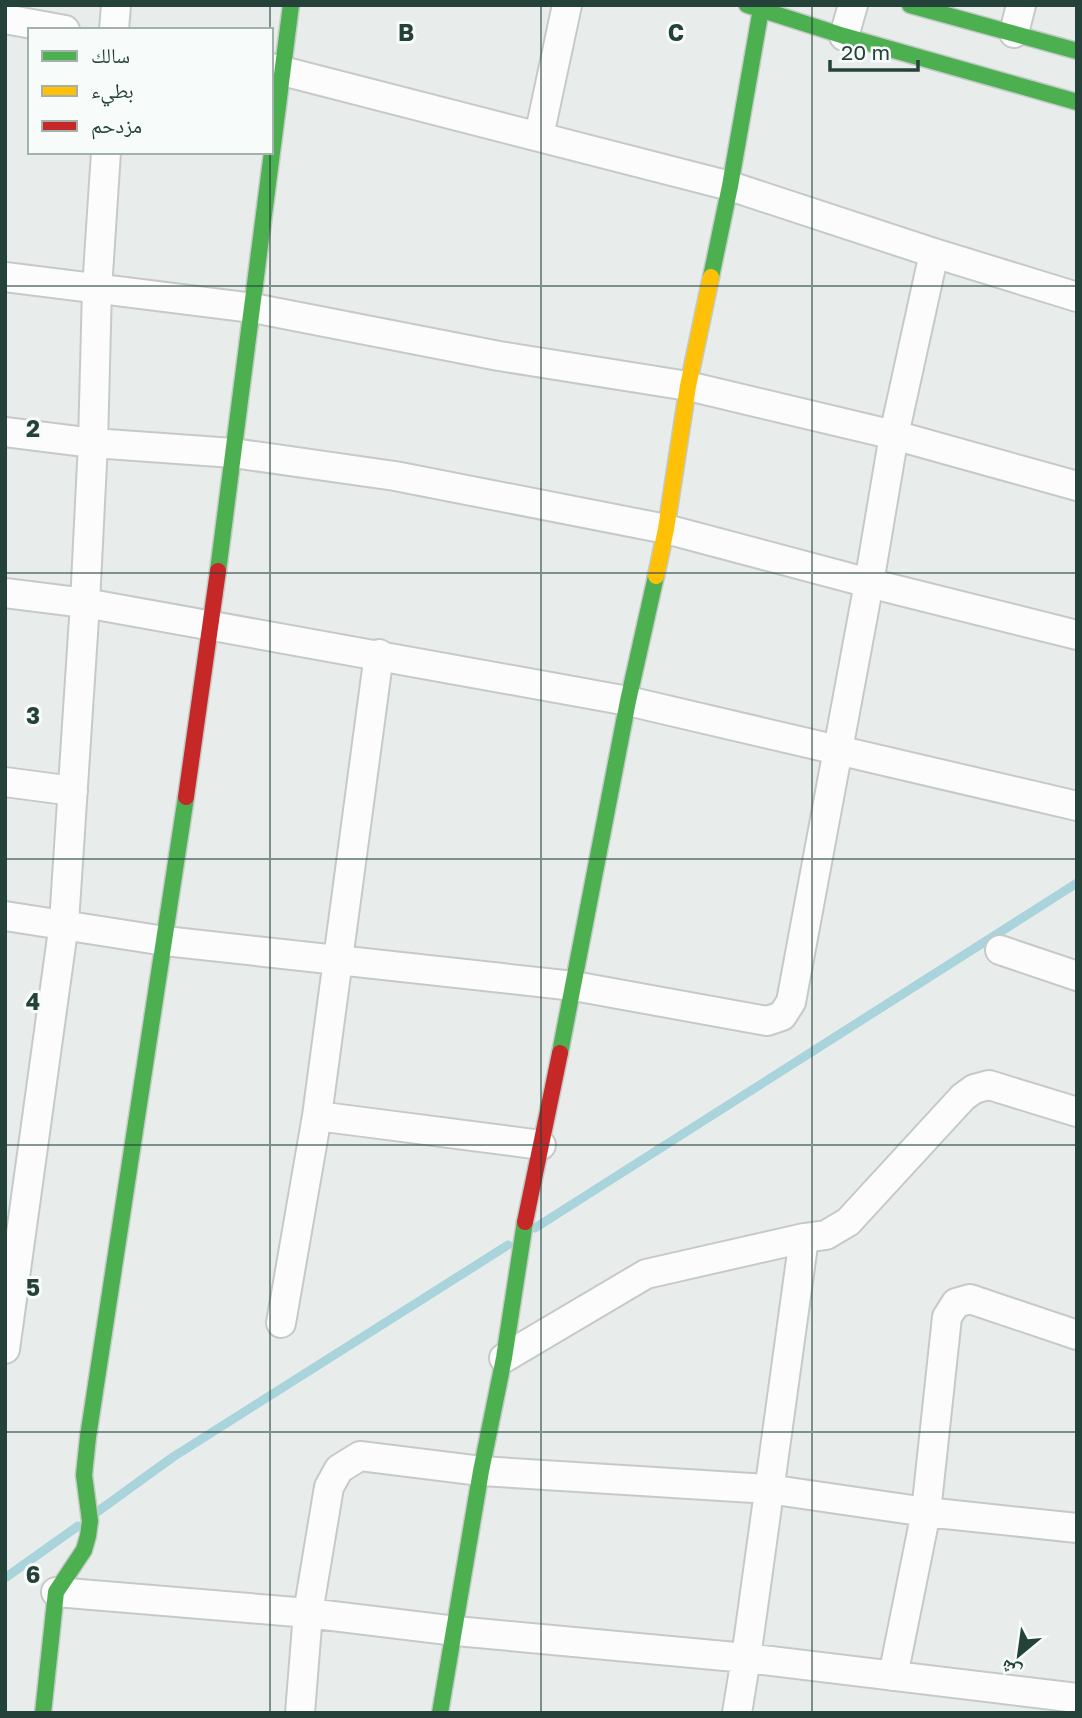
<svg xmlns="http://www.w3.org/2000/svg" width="1082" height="1718" font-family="'Golos Text','Noto Naskh Arabic',sans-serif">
<rect width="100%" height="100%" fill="#e8edeb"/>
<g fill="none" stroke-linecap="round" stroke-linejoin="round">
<path stroke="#a9d4db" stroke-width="9" d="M535,1228L1077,883
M97,1512L173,1457L508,1245
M5,1578L78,1526"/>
<defs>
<path id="street" d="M5,19L65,30
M114,30L116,5
M1014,33L1021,5
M844,36L853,5
M271,68L730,186L934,253L1077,297
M539,136L567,5
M5,277L253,308L499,356L688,386L894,435L1077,486
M5,432L93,443L233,453L395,476L666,529L869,583L1077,635
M5,593L85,603L628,701L1077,806
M5,782L73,791
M5,916L165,941L574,986L767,1021L782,1016L791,1002L869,583L894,435L934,253
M1000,950L1077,976
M317,1116L541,1145
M281,1323L317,1116L379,654
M5,1349L64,923L85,603L93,443L97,289L106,152
M504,1358L646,1274L804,1238L826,1235L848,1222L963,1097L974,1089L989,1085L1077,1112
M56,1592L308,1613L456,1631L746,1658L1077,1698
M893,1676L926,1512L947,1317L956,1303L970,1299L1077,1335
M300,1713L308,1613L329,1487L339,1469L360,1456L481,1471L768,1489L926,1512L1077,1528
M737,1713L746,1658L804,1238"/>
<path id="fast" d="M747,5L844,36L1077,102
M910,5L1077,51
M711,277L730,186L761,9
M218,571L291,5
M560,1053L628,701L656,576
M43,1713L56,1592L84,1550L88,1536L90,1521L84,1475L88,1437L186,797
M440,1713L481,1471L504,1358L525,1222"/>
<path id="slow" d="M656,576L666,529L688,386L711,277"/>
<path id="jam" d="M186,797L218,571
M525,1222L560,1053"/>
</defs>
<use href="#street" stroke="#c5cac8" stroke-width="32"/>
<use href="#fast" stroke="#c3cbc8" stroke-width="19"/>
<use href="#slow" stroke="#c3cbc8" stroke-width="19"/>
<use href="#jam" stroke="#c3cbc8" stroke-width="19"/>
<use href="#street" stroke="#fcfcfc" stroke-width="28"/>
<use href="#fast" stroke="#4caf50" stroke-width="16"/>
<use href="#slow" stroke="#ffc107" stroke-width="16"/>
<use href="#jam" stroke="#c62828" stroke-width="16"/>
</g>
<path fill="none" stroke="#24423a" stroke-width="2" stroke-opacity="0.55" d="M270,5V30M541,5V1713M812,5V1713M270,152V1713M5,286H1077M5,573H1077M5,859H1077M5,1145H1077M5,1432H1077"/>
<g font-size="23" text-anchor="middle" font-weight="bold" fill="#24423a" stroke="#f7fbf9" stroke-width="6" stroke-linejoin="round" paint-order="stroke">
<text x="406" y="41">B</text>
<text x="676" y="41">C</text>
<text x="33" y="437">2</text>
<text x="33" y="724">3</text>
<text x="33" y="1010">4</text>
<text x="33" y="1296">5</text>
<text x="33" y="1583">6</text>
</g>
<rect width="1082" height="1718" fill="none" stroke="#24423a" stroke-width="14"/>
<rect x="28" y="28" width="245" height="126" fill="#f7fbf9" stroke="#a3b1ad" stroke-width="2"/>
<rect x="42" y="51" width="35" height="10" fill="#4caf50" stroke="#a3b1ad" stroke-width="2"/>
<text x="91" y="63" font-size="21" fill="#24423a">سالك</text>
<rect x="42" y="86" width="35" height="10" fill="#ffc107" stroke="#a3b1ad" stroke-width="2"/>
<text x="91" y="98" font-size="21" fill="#24423a">بطيء</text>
<rect x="42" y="121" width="35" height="10" fill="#c62828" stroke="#a3b1ad" stroke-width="2"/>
<text x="91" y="133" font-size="21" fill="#24423a">مزدحم</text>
<g transform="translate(1019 1655) rotate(209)" stroke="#f7fbf9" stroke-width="5" paint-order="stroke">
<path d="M0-5L12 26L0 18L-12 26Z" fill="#24423a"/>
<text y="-10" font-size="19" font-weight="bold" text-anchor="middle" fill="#24423a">ش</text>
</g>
<path d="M830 60v10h88v-10" fill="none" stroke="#24423a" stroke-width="3.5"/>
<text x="841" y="60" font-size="21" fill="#24423a" stroke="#f7fbf9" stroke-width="5" paint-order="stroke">20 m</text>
</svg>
